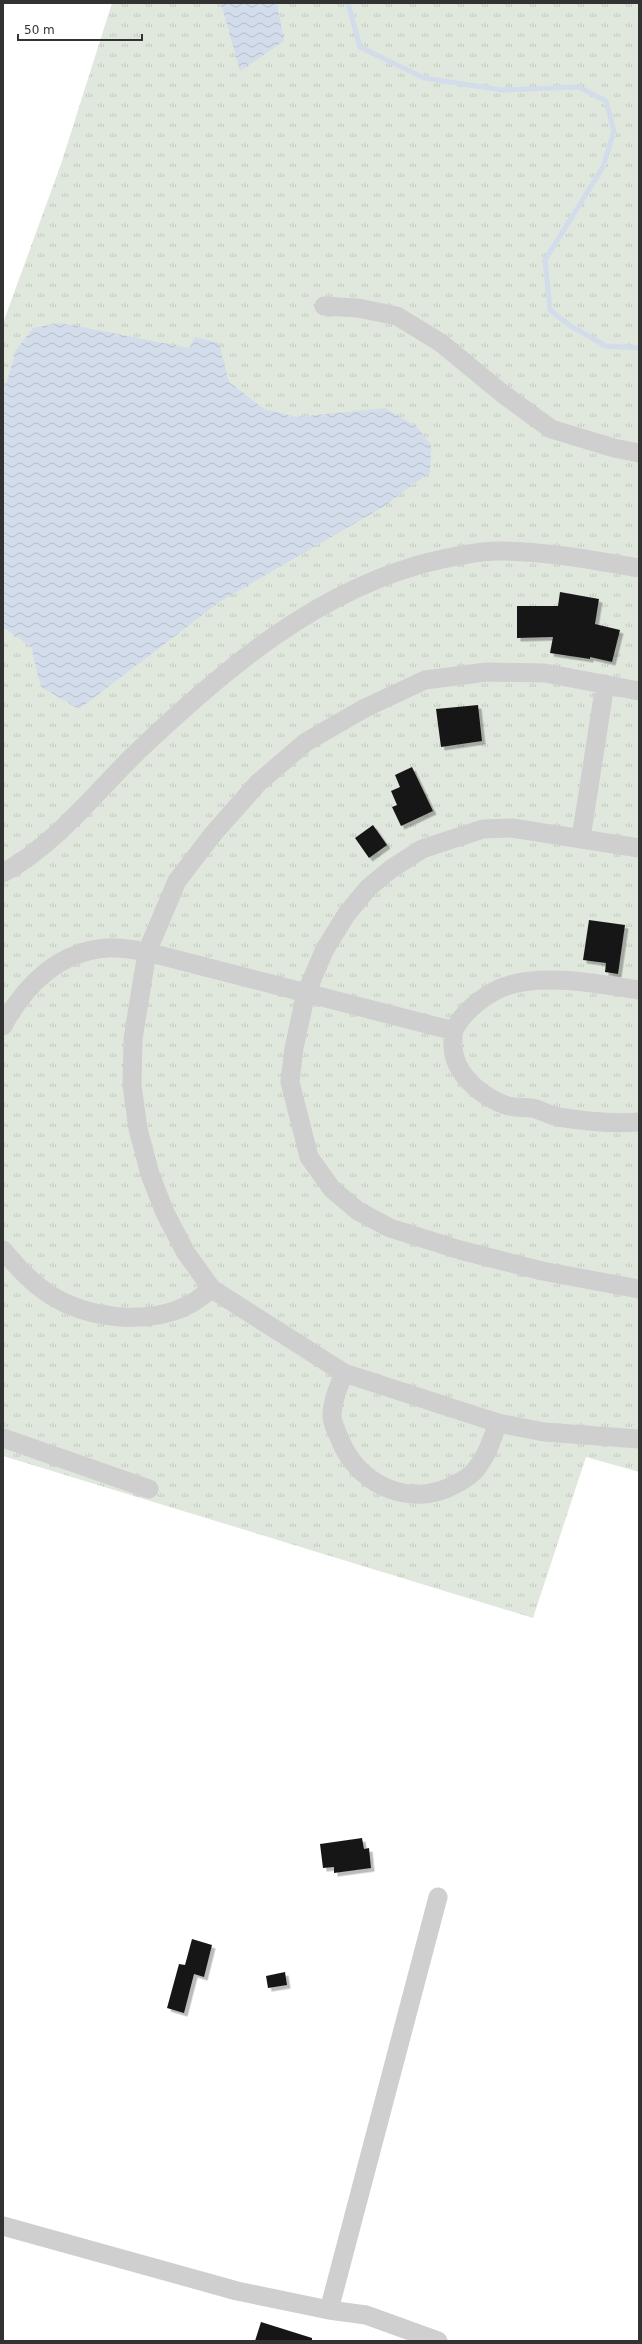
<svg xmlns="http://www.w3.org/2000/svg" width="642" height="2344" font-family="'DejaVu Sans',sans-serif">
<defs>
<pattern id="grass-tufts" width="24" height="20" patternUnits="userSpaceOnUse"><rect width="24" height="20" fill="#e0e8dd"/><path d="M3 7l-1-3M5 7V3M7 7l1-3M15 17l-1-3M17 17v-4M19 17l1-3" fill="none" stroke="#c1c7be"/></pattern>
<pattern id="water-waves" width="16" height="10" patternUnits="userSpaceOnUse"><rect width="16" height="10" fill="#d2dcea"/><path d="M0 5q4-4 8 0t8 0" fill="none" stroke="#b5bdc9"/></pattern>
<filter id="shadow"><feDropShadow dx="3.5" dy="3.5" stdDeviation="0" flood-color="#0004"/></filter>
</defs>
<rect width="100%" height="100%" fill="#fff"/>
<path fill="url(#grass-tufts)" d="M112,3H639V1472L586,1457L533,1618L3,1456V323L61,164Z"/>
<path fill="url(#water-waves)" d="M221,3H277L284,41L240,71Z
M61,323L189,348L195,337L219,343L229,382L264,409L297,417L385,408L417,427L431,445L430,472L383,507L221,601L79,709L41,687L31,647L3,627V395L16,350L33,328Z"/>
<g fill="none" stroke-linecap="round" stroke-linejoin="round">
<path stroke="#d2dcea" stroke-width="5" d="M348,3L360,47L424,78L502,90L579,87L606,101L614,131L603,167L545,260L550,310L569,325L606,346L639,348"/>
</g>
<path fill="#191919" filter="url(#shadow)" d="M560,592L599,599L595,624L620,630L612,662L590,657V659L550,653L553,637L517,638V606H558Z
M478,705L482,741L441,747L436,709Z
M412,767L433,811L401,826L392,807L397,805L391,791L400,787L395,775Z
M373,825L387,845L369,858L355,838Z
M589,920L625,925L618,974L605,972L606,963L583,960Z
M362,1838L364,1849L369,1848L371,1868L334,1873V1867L323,1868L320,1844Z
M192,1939L212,1945L204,1977L194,1974L184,2013L167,2008L179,1964L185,1965Z
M285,1972L287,1985L268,1988L266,1976Z
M261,2322L312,2338V2341H255Z"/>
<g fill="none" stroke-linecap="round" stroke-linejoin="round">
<path stroke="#cfcfcf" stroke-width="19" d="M324,306L358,308L397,316L441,343L503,394L551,429L614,448L639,453
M639,691L545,673L487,672L425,680L365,708L306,742L258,783L213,834L177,881L147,952L133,1039L132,1085L138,1129L150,1174L165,1213L186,1253L212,1289L344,1373L498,1423L544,1432L639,1439
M581,838L605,684
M639,848L512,828L483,829L422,849L391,869L368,888L346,915L325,949L306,993L294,1048L290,1082L309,1157L332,1189L358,1211L390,1228L460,1250L542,1271L639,1289
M3,873C55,845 94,794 136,753C222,671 319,587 438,560C457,556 478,551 498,551C545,551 593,560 639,568
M639,990C599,984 540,972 501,988C483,996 463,1012 454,1030C453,1033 453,1038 453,1041C451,1072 479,1095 505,1105C513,1108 523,1107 532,1108C541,1110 549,1115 558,1117C583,1121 613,1124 639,1122
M3,1026C24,986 59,951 107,948C120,947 134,950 147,952L454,1031
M3,1250C19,1270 41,1292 65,1303C102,1320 155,1324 192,1303C199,1299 205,1294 212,1289
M344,1373C338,1388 332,1402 332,1417C333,1424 336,1431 339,1437C356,1484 409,1509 454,1485C462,1481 471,1476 476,1469C487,1456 492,1439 498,1423
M3,1438L149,1489
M3,2226L237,2291L329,2310L366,2315L438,2341
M329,2310L438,1897"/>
</g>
<rect width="642" height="2344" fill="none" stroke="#323232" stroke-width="8"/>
<path d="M18 34v6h124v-6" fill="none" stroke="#323232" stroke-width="2"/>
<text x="24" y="34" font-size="12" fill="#323232" stroke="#ffffff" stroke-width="3" paint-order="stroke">50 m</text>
</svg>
